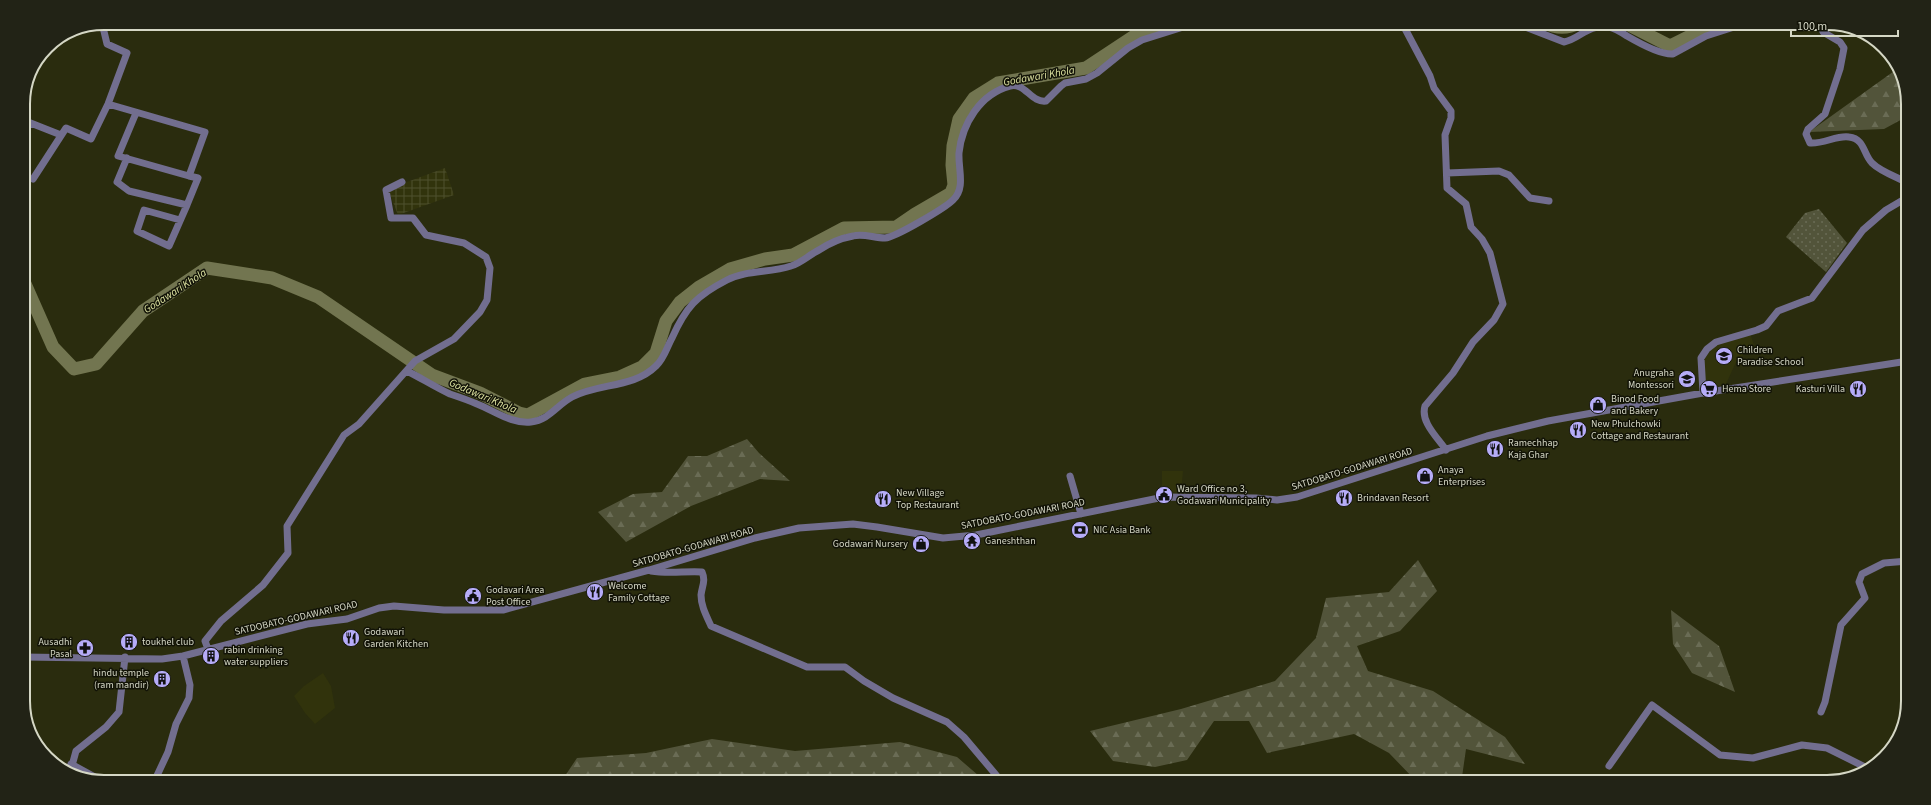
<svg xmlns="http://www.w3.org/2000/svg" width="1931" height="805" font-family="'Source Sans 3',sans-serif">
<defs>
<pattern id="industrial-grid" width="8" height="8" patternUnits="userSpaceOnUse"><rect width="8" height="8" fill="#31330c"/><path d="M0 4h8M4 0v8" fill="none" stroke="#4e502e"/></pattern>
<pattern id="forest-firs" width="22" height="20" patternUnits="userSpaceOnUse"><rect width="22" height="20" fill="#52543a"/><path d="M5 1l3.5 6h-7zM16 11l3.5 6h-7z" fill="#6a6c55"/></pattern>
<pattern id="park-dots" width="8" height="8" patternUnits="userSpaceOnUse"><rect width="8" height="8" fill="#52543a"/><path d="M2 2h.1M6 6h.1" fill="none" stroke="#6a6c55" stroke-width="1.8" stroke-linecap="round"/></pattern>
</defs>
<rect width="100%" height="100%" fill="#2a2c0e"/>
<path fill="#31330c" d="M1750,333L1755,348L1747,350L1736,362L1726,384L1706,389L1702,362L1715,345Z
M1693,372L1694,384L1682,387L1678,373Z
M1162,471H1183L1181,493L1162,491Z
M323,673L331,686L335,708L315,724L305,713L294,696L304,686Z"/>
<path fill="url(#industrial-grid)" d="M445,168L454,195L398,215L388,189Z"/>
<path fill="url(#forest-firs)" d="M1897,69L1908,99V116L1884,129L1809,132Z
M747,439L759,453L790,481L760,479L691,506L626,542L598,512L633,494L662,492L688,456H707Z
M1418,560L1437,591L1400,631L1357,646L1368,671L1433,691L1505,737L1525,764L1466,749L1462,777L1465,782H1417L1389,753L1354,734L1267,753L1249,721H1214L1187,760L1155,767L1113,761L1090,731L1181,709L1275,681L1316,638L1326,598L1389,592Z
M1671,610L1719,646L1735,692L1692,673L1673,644Z
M712,739L795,751L900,742L957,757L986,782H772L764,780L709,779L662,782H561L577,758L646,753Z"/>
<path fill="url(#park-dots)" d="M1819,209L1847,243L1826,272L1786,237L1805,213Z"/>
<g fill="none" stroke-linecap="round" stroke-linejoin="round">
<path stroke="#727550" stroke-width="13" d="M1545,23C1557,29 1567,29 1579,23
M1625,23L1670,46L1716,23
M23,279L53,347L74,369L96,364L143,311L207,268L272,278L318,297L432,375L480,393L519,413L528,415L585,384L620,377L642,367L656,353L666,321L680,302L699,287L730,269L765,259L793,255L844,228L896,227L915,214L951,193L954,185L952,165L953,146L959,119L974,98L998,83L1086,68L1142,31L1168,27L1178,23"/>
<path stroke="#726e8f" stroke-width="7" d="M1402,23L1430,76L1434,88L1451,111V118L1445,135L1447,188L1466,204L1471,227L1482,239L1490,253L1503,304L1494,320L1473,342L1453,373L1425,406C1420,422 1438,438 1446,450
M1820,23L1823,32L1840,42L1844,48L1840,69L1825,114L1808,129L1806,134L1810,143C1824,144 1837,135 1849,137C1865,139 1863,154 1872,163C1881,172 1897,177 1908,183
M1523,26L1564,42C1580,39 1587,24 1608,27C1615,28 1621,32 1627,36C1639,43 1660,55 1673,54L1706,36L1731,28L1740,23
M108,104L205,132L189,176L118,156L136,113
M23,120L61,135
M23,133L30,123
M127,158L117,182L129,191L187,205L198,178L189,176
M1447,173L1499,171L1509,175L1530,198L1549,201
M33,179L66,128L91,139L108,104L127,53L107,44L102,23
M180,220L144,210L137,231L169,246L187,205
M407,371C421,378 435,387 450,394C459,397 468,400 477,404C495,411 511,424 531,422C549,420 557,405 572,397C599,383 634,388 656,366C664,359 667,347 672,338C686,307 696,296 727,280C746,270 770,273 791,266C801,263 809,255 819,250C828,244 842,238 853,236C863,233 874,238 885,238C896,237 945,208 953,200C966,188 958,169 959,153C962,124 980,94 1010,86C1025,82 1031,103 1046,101L1061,86L1065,83L1086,79L1097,73L1128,48L1142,40L1196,23
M1703,393L1701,358L1707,349L1716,342L1757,330L1766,326L1778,311L1812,298L1863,230L1886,210L1908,197
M1070,476L1081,514
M651,571C668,574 685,571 702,572C706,581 702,586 701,595C701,606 706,615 711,626L807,667H845L864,681L893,698L947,722L964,737L1002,782
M208,649L205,641L221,621L263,585L288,553L287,526L344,435L359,424L415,361L454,339L480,312L487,300L490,268L486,257L464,243L426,235L413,218H391L386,190L402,182
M23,657L162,659L183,656L307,624L347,619L379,608L394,606L444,610H503L649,570L755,538L799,528L853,524L877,527L943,538L976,535L1164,497L1256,498L1277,500L1297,497L1487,436L1548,421L1703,393L1908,361
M1821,712L1825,702L1841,625L1865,598L1859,582L1862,574L1884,563L1908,561
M71,764L104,782
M1609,766L1652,705L1720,755L1753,758L1802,745L1827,748L1869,769L1872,768
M70,773L76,751L106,727L119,712L125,657
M154,782L168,752L176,724L189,698L190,685L183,656"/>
</g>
<defs>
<symbol id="school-disc" viewBox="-11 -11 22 22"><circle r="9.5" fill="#b6acf8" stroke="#121307"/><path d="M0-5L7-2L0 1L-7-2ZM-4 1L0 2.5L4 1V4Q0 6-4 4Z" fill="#111"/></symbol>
<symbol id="supermarket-disc" viewBox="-11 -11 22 22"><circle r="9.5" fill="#b6acf8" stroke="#121307"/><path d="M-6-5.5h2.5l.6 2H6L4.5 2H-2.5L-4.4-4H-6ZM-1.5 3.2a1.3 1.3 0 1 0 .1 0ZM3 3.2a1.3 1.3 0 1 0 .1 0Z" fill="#111"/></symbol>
<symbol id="restaurant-disc" viewBox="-11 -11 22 22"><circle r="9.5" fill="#b6acf8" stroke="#121307"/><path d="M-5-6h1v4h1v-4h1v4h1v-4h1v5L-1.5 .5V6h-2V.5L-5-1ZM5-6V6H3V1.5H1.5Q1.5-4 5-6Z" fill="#111"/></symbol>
<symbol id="shop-disc" viewBox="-11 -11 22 22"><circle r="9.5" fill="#b6acf8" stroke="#121307"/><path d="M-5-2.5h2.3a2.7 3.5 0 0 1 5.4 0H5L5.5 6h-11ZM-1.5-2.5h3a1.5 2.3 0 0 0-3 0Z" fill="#111"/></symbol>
<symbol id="civic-disc" viewBox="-11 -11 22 22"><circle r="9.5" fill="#b6acf8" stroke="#121307"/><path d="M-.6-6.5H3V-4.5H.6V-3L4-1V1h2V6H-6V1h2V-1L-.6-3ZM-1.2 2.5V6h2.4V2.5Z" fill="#111"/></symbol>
<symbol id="bank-disc" viewBox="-11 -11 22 22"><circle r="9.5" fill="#b6acf8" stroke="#121307"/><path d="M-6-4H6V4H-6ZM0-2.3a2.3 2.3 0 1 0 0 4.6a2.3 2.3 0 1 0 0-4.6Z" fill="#111"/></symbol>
<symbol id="temple-disc" viewBox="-11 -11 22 22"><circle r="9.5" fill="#b6acf8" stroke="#121307"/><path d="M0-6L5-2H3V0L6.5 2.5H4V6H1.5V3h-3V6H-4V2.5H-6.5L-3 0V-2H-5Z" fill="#111"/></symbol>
<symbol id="building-disc" viewBox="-11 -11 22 22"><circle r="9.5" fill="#b6acf8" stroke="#121307"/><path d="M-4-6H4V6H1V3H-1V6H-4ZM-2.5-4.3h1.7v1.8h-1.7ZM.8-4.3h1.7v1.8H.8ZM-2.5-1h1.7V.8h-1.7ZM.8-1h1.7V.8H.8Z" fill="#111"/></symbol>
<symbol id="pharmacy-disc" viewBox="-11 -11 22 22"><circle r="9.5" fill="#b6acf8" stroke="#121307"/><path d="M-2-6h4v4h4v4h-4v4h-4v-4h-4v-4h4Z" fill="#111"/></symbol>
</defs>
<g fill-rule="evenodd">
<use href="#school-disc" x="1714" y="346" width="20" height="20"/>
<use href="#school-disc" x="1677" y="369" width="20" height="20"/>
<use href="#supermarket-disc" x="1699" y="379" width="20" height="20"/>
<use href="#restaurant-disc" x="1848" y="379" width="20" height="20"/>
<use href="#shop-disc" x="1588" y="395" width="20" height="20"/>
<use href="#restaurant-disc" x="1568" y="420" width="20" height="20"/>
<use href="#restaurant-disc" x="1485" y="439" width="20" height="20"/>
<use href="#shop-disc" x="1415" y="466" width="20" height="20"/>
<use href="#civic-disc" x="1154" y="485" width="20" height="20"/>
<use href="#restaurant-disc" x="1334" y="488" width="20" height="20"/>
<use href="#restaurant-disc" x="873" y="489" width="20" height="20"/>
<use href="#bank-disc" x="1070" y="520" width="20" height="20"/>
<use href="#temple-disc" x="962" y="531" width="20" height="20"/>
<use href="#shop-disc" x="911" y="534" width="20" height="20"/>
<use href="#restaurant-disc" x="585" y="582" width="20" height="20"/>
<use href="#civic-disc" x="463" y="586" width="20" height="20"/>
<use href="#restaurant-disc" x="341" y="628" width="20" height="20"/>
<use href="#building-disc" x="119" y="632" width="20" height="20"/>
<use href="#pharmacy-disc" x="75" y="638" width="20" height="20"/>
<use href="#building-disc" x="201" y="646" width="20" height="20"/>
<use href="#building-disc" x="152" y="669" width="20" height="20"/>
</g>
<g text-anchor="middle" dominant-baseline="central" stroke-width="3" stroke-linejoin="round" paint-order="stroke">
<g font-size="10" fill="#d5d7c5" stroke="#121307" text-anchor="start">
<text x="1737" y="350">Children<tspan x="1737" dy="12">Paradise School</tspan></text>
<text x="1674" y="373" text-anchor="end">Anugraha<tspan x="1674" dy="12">Montessori</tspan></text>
<text x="1722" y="389">Hema Store</text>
<text x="1845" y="389" text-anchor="end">Kasturi Villa</text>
<text x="1611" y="399">Binod Food<tspan x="1611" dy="12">and Bakery</tspan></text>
<text x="1591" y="424">New Phulchowki<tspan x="1591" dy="12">Cottage and Restaurant</tspan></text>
<text x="1508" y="443">Ramechhap<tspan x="1508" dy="12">Kaja Ghar</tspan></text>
<text x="1438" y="470">Anaya<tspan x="1438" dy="12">Enterprises</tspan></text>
<text x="1177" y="489">Ward Office no 3,<tspan x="1177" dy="12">Godawari Municipality</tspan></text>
<text x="896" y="493">New Village<tspan x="896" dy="12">Top Restaurant</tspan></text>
<text x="1357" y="498">Brindavan Resort</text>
<text x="1093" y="530">NIC Asia Bank</text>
<text x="985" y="541">Ganeshthan</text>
<text x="908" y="544" text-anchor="end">Godawari Nursery</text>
<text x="608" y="586">Welcome<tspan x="608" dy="12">Family Cottage</tspan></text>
<text x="486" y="590">Godavari Area<tspan x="486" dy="12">Post Office</tspan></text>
<text x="364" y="632">Godawari<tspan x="364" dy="12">Garden Kitchen</tspan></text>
<text x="72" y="642" text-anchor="end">Ausadhi<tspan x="72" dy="12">Pasal</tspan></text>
<text x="142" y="642">toukhel club</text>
<text x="224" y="650">rabin drinking<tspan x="224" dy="12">water suppliers</tspan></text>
<text x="149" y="673" text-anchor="end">hindu temple<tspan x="149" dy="12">(ram mandir)</tspan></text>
</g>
<g font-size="10" fill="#d5d7c5" stroke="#121307">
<text transform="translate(1352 469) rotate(-17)">SATDOBATO-GODAWARI ROAD</text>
<text transform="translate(1023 514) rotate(-11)">SATDOBATO-GODAWARI ROAD</text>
<text transform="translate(693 547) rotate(-16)">SATDOBATO-GODAWARI ROAD</text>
<text transform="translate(296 618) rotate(-13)">SATDOBATO-GODAWARI ROAD</text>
</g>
<g font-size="11" font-style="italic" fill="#dee3a2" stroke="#121307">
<text transform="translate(1039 76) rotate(-10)">Godawari Khola</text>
<text transform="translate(175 291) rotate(-33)">Godawari Khola</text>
<text transform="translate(483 396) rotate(23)">Godawari Khola</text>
</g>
</g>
<path d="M0 0H1931V805H0ZM104 30H1827A74 74 0 0 1 1901 104V701A74 74 0 0 1 1827 775H104A74 74 0 0 1 30 701V104A74 74 0 0 1 104 30Z" fill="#222316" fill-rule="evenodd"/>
<path fill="none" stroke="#d5d7c5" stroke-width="2" d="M104 30H1827A74 74 0 0 1 1901 104V701A74 74 0 0 1 1827 775H104A74 74 0 0 1 30 701V104A74 74 0 0 1 104 30Z"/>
<path d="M1791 30v6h107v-6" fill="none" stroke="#d5d7c5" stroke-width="2"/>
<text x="1797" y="30" font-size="12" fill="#d5d7c5" stroke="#121307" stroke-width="3" paint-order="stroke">100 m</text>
</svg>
